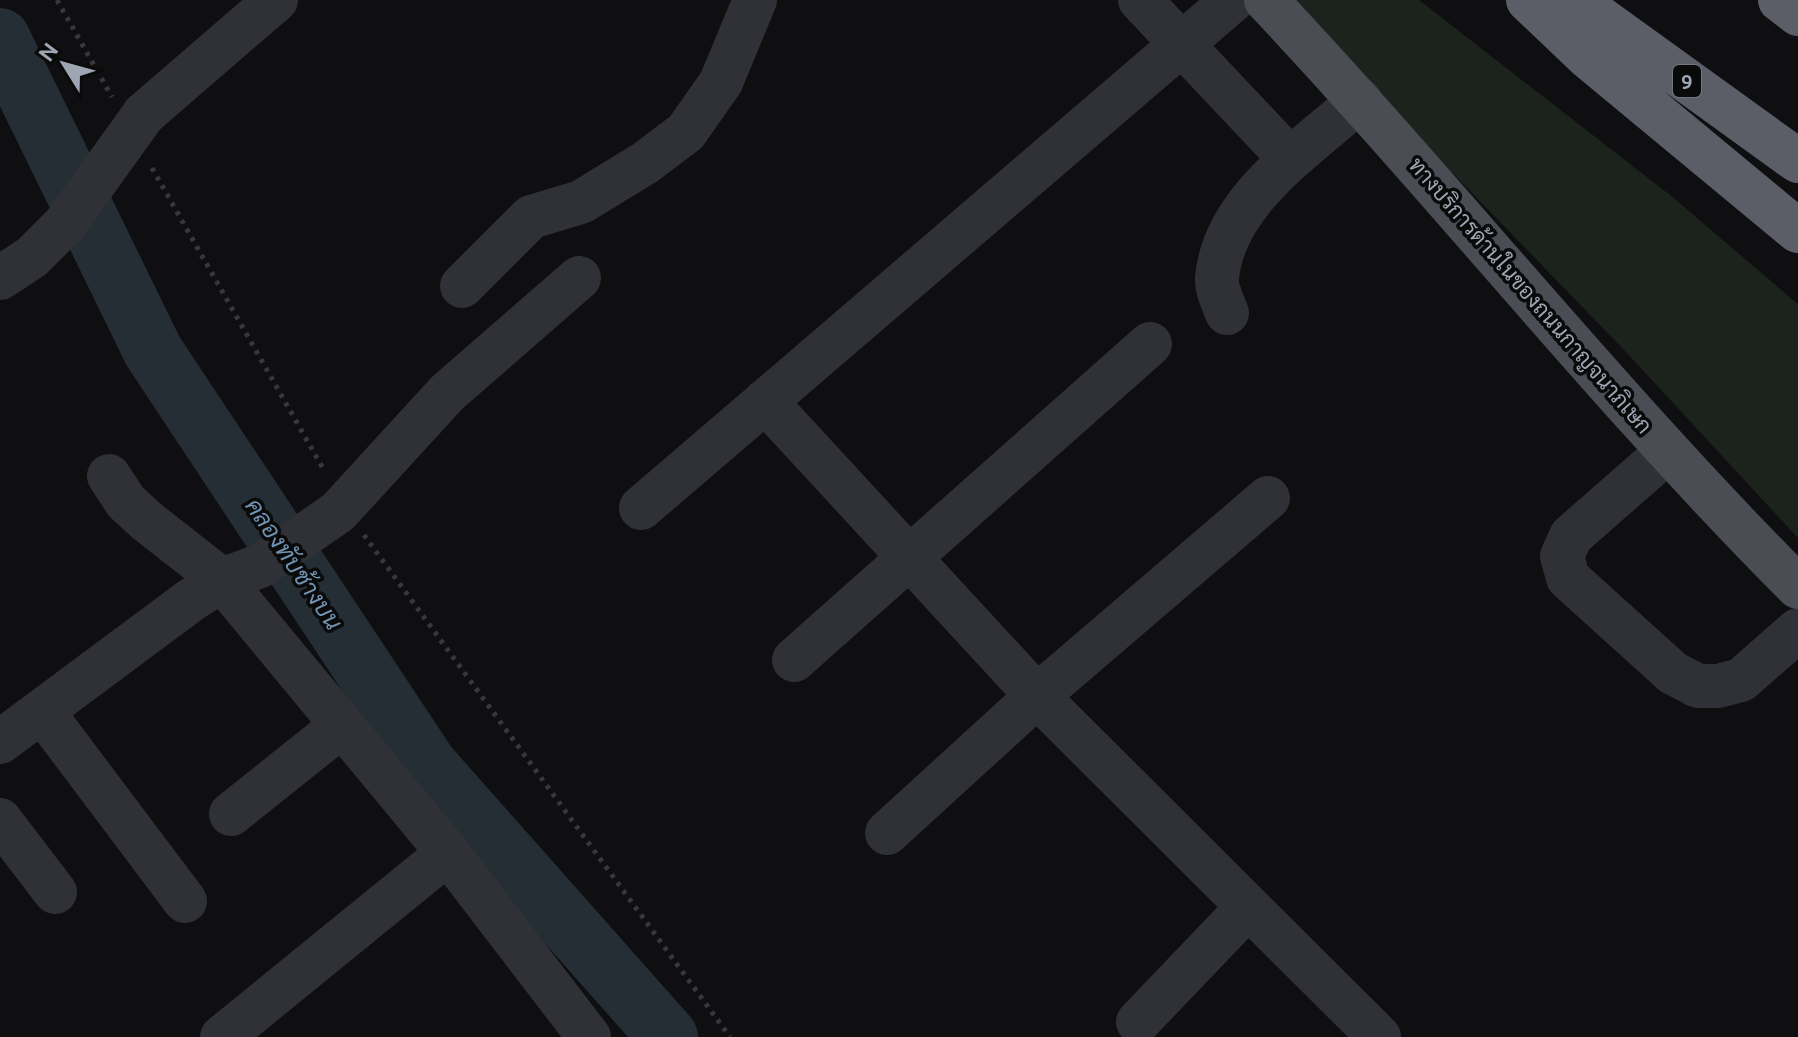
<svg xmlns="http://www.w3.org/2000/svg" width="1798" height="1037" font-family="Ubuntu,Sarabun,sans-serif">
<rect width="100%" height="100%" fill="#0f0f11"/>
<path fill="#1b231c" d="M1285,0H1419L1670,195L1798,304V538L1625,351Z"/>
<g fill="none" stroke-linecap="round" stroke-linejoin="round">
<path stroke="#252e35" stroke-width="60" d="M0,38L153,351L428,766L668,1037"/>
<path stroke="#36383d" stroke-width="5" stroke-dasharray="4 6" stroke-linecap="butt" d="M57,0L112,97
M152,168L325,472
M364,535L730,1037"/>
<path stroke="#303136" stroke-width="44" d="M1140,0L1276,144
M144,114L276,0
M0,278L32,257L65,224
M462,286L531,217L581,202L645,163L686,132L721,82L755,0
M1227,313C1223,302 1216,289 1217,278C1224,200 1307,148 1360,100
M765,401L1037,696L1379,1037
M1668,451L1571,536L1562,556L1568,578L1673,673L1698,686H1718L1741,680L1798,630
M109,476L126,502L148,522L222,580L448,853L589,1037
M641,508L1233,0
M794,660L1150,344
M42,711L185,901
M0,742L191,600L222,580L260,566L338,512L447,393L579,278
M231,814L340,727
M0,820L55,892
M887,833L1037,696L1268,498
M1138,1022L1248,907
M222,1037L448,853"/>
<path stroke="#4b4d55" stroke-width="44" d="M1266,0C1447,192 1611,400 1798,587"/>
<path stroke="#5b5e67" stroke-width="44" d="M1528,0L1588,57L1798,231
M1575,0L1798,161
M1780,0L1798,14"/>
<path stroke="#303136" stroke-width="44" d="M65,224L144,114"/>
</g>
<g text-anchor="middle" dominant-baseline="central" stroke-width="7" stroke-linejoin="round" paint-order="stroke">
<rect fill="#0a0a0b" stroke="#727681" stroke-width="2" x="1673" y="65" width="28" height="32" rx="6"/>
<g font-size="20" font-weight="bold" fill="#9ea5b3">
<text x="1687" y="81">9</text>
</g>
<g font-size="22" fill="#9ea5b3" stroke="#0a0a0b">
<text transform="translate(1531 295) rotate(49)">ทางบริการด้านในของถนนกาญจนาภิเษก</text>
</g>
<g font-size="24" font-style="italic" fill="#7193b3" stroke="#0a0a0b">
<text transform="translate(294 564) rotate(56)">คลองทับช้างบน</text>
</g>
</g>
<g transform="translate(64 64) rotate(307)" stroke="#0a0a0b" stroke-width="6" paint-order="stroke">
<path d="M0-6L14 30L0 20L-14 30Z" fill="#9ea5b3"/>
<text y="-12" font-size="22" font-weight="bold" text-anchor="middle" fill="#9ea5b3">N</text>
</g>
</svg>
